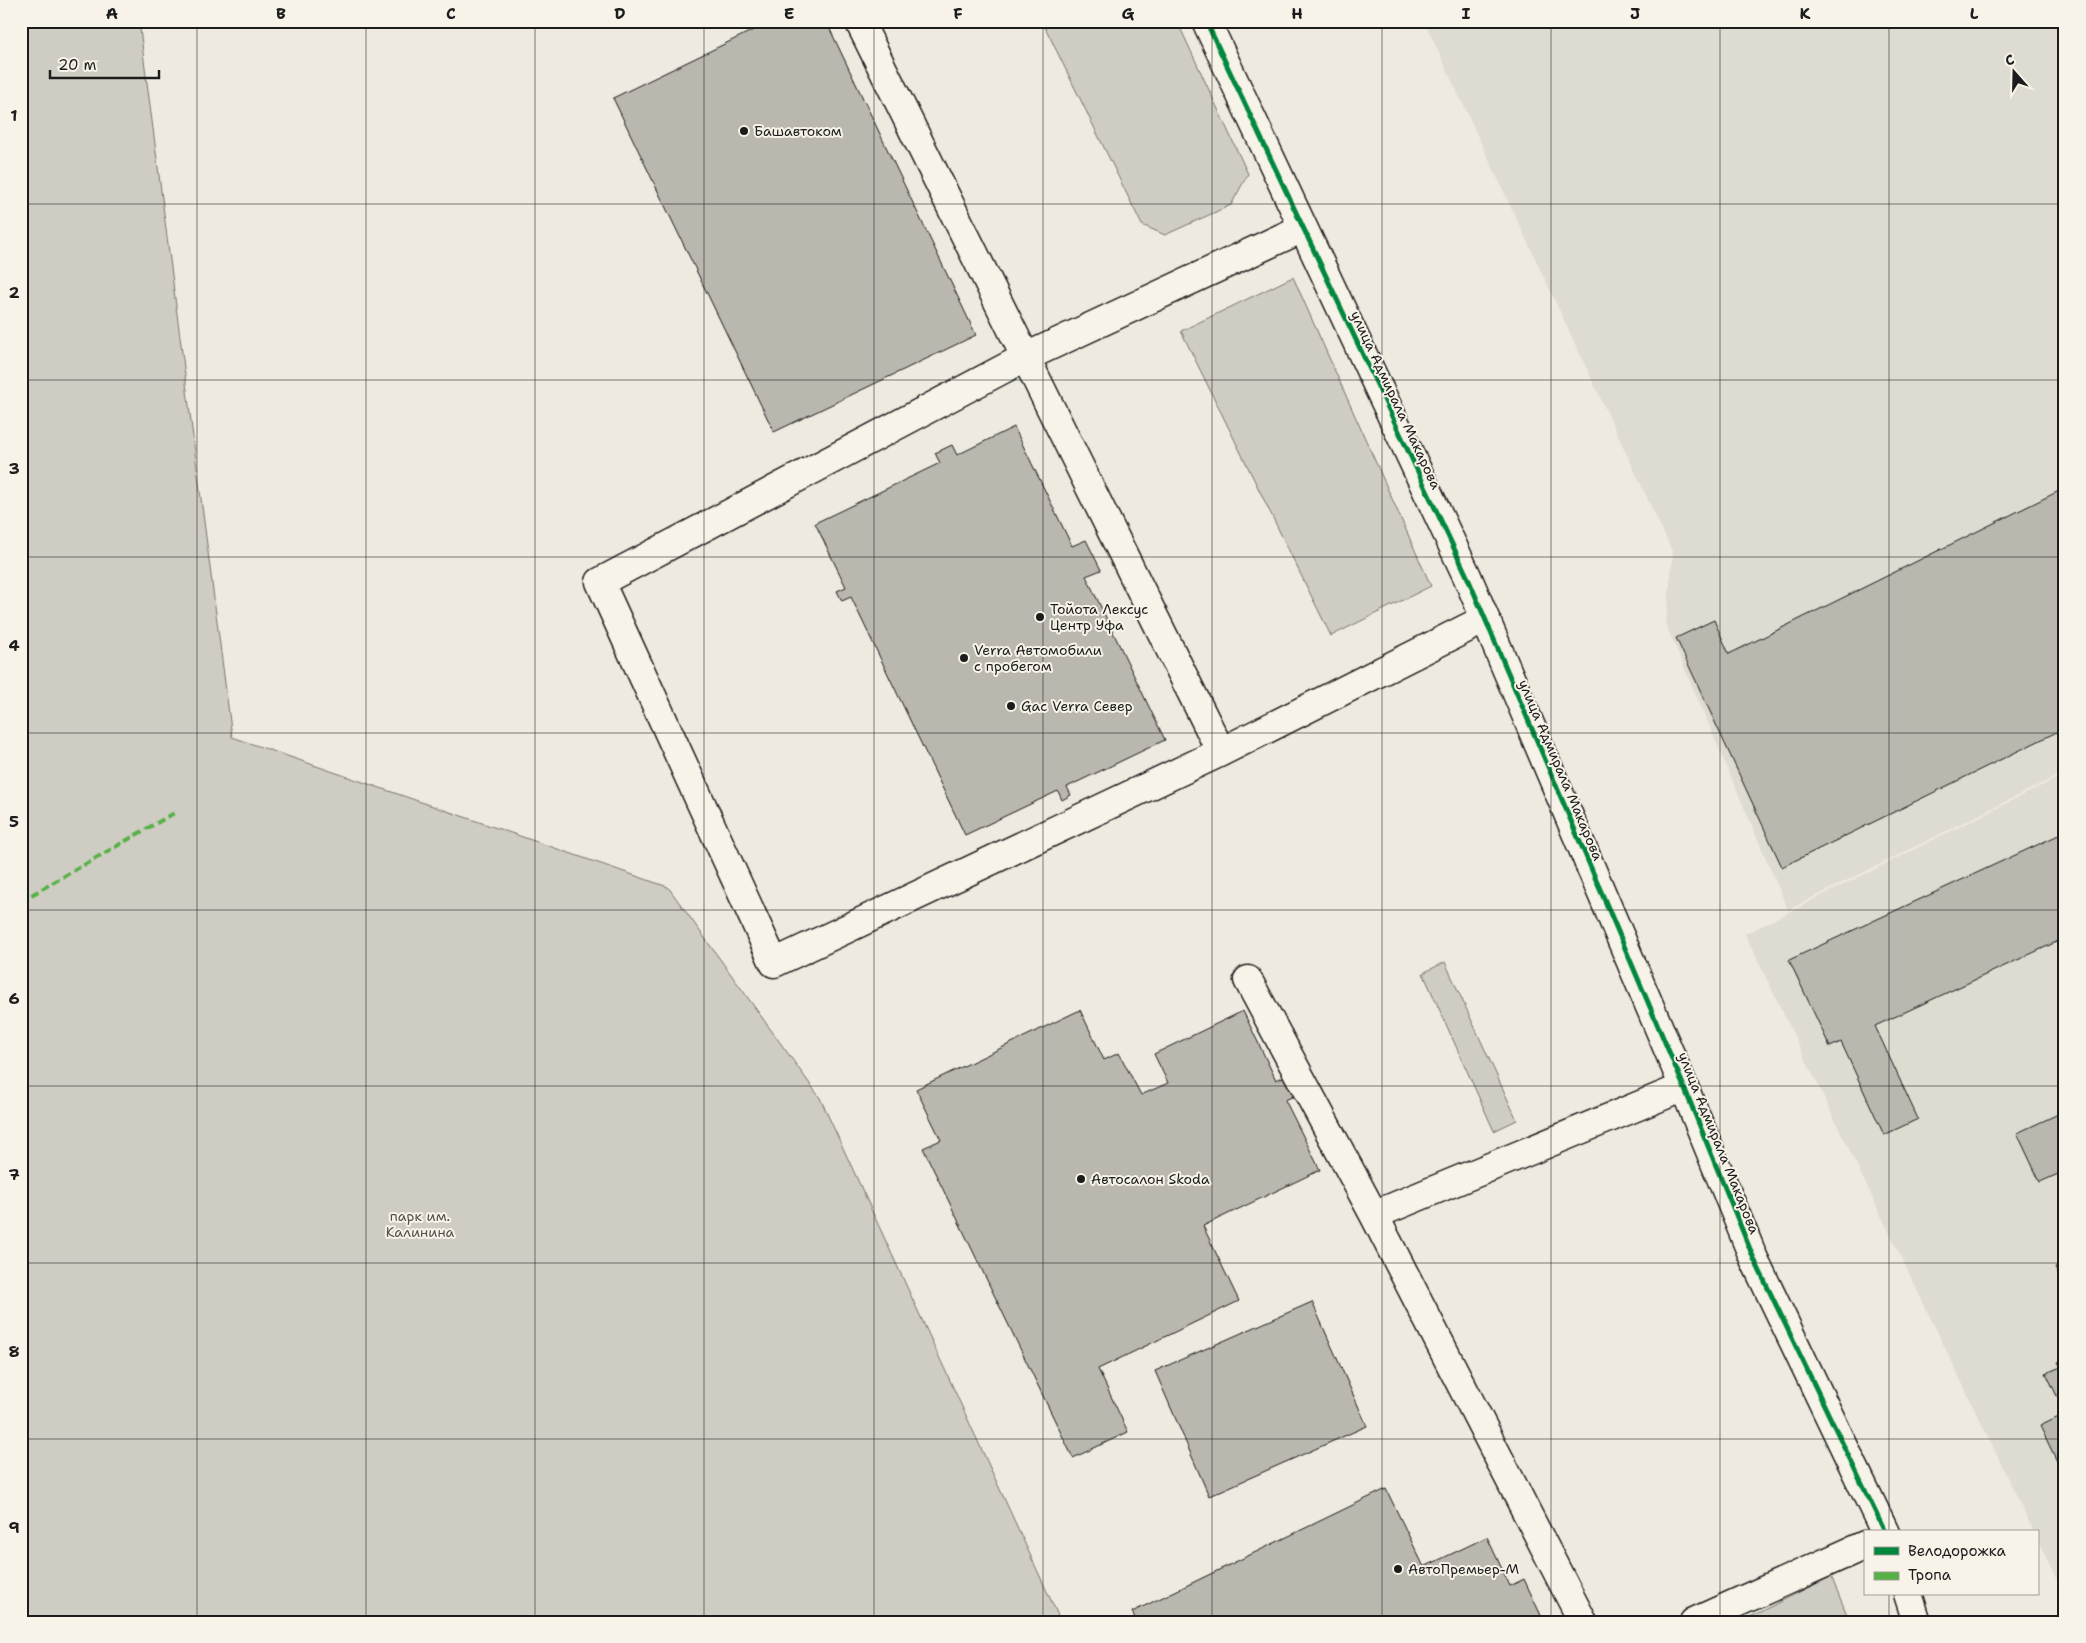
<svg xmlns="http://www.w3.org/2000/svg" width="2086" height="1643" font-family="'Shantell Sans',sans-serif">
<rect width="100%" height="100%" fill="#eeeae0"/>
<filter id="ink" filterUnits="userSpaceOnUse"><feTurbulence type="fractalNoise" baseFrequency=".02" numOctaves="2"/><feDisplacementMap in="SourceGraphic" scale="10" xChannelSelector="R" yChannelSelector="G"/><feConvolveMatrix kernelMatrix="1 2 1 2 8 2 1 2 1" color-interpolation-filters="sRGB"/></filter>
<g filter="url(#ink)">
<path fill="#dedbd1" d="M1424,21H2065V772L1788,910L1666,625L1673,553Z
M2065,774V1596L2037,1539V1532H2034L1745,934Z"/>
<path fill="#cfccc3" stroke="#767470" d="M21,21H139L232,737L668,887L820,1098L1061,1622H21Z
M1042,21H1177L1248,174L1231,205L1165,235L1142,225Z
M1293,277L1431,586L1331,636L1181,331Z
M1445,962L1517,1120L1494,1131L1423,973Z
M1831,1576L1850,1622H1740Z"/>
<path fill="#bab7af" stroke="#1c1c1c" d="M772,21H826L976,335L774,432L613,98Z
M1014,427L1072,546L1086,540L1101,570L1086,576L1165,740L1067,787L1071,795L1062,800L1058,791L965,835L851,597L842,601L837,591L846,587L815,523L940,463L935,453L952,445L957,455Z
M2065,488V728L1782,867L1676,638L1714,620L1729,654Z
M2065,832V938L1875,1026L1918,1119L1884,1135L1841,1042L1830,1047L1789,960Z
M1080,1010L1104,1060L1119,1053L1141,1095L1168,1083L1154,1054L1243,1011L1276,1080L1285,1076L1294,1096L1285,1100L1320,1170L1203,1226L1239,1301L1098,1369L1128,1432L1073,1458L923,1148L941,1140L916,1089Z
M2065,1111V1171L2040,1182L2017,1133Z
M2065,1264V1288L2055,1268Z
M1312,1302L1367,1426L1209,1496L1155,1371Z
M2065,1359V1413L2046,1373L2061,1367L2058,1362Z
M2065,1414V1478L2040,1426Z
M1386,1489L1424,1567L1487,1537L1510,1586L1524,1579L1544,1622H1137L1132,1612Z"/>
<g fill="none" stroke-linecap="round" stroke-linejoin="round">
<defs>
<path id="minor" d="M859,21L1221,752
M1206,21L1467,576L1684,1087L1754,1259L1885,1532
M1303,228L1026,357L600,582L774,963L1221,752L1485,619
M1248,980L1374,1215L1583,1622
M1374,1215L1684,1087
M1908,1594L1917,1622
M1694,1622L1865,1545"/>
</defs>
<use href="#minor" stroke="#1c1c1c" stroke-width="31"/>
<use href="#minor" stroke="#f7f3e8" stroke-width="28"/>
<path stroke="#55b145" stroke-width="4" stroke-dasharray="8 4" stroke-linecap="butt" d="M21,901L176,812"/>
<defs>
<path id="cycleway" d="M1206,21L1467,576L1684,1087L1754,1259L1885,1532"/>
</defs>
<use href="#cycleway" stroke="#f7f3e8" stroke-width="8"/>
<use href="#cycleway" stroke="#00873e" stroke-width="5"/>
</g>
</g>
<path fill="none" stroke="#1c1c1c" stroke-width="1" stroke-opacity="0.55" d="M197,21V1622M366,21V1622M535,21V1622M704,21V1622M874,21V1622M1043,21V1622M1212,21V1622M1382,21V1622M1551,21V1622M1720,21V1622M1889,21V1532M21,204H2065M21,380H2065M21,557H2065M21,733H2065M21,910H2065M21,1086H2065M21,1263H2065M21,1439H2065M1889,1594V1622"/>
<g fill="#1c1c1c" stroke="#f7f3e8" stroke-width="2">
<circle cx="744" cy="131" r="5"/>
<circle cx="1040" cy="617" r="5"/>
<circle cx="964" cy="658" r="5"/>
<circle cx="1011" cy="706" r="5"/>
<circle cx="1081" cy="1179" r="5"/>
<circle cx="1398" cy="1569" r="5"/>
</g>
<g text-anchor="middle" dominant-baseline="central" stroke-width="4" stroke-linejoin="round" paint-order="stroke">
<g font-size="14" fill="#1c1c1c" stroke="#f7f3e8" text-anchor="start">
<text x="754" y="131">Башавтоком</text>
<text x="1050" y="609">Тойота Лексус<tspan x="1050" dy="16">Центр Уфа</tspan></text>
<text x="974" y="650">Verra Автомобили<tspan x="974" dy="16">с пробегом</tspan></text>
<text x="1021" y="706">Gac Verra Север</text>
<text x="1091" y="1179">Автосалон Skoda</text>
<text x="1408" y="1569">АвтоПремьер-М</text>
</g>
<g font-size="14" fill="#1c1c1c" stroke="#f7f3e8">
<text transform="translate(1396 400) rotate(65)">улица Адмирала Макарова</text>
<text transform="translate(1561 770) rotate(67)">улица Адмирала Макарова</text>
<text transform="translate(1719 1143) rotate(68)">улица Адмирала Макарова</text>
</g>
<g font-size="14" fill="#52514e" stroke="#f7f3e8">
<text x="420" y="1216">парк им.<tspan x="420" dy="16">Калинина</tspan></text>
</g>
</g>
<rect width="2086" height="1643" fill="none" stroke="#f7f3e8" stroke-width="55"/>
<rect x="1864" y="1530" width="175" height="65" fill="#f7f3e8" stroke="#9f9d96"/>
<rect x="1874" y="1547" width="25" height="8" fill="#00873e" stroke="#9f9d96"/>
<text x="1908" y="1556" font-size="15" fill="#1c1c1c">Велодорожка</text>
<rect x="1874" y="1572" width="25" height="8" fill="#55b145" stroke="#9f9d96"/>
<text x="1908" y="1580" font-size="15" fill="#1c1c1c">Тропа</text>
<g transform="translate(2014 72) rotate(340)" stroke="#f7f3e8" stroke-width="4" paint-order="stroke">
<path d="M0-4L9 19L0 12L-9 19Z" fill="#1c1c1c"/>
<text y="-8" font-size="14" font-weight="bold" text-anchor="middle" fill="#1c1c1c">С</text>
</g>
<path d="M50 70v8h109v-8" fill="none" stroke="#1c1c1c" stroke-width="2.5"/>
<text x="58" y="70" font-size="15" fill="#1c1c1c" stroke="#f7f3e8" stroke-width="4" paint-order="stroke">20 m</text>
<rect x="28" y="28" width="2030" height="1588" fill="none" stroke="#1c1c1c" stroke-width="2"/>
<g font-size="16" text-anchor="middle" font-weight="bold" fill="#1c1c1c">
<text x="112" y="19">A</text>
<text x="281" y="19">B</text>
<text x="451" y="19">C</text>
<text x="620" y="19">D</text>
<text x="789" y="19">E</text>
<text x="958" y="19">F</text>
<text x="1128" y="19">G</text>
<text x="1297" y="19">H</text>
<text x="1466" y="19">I</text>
<text x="1635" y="19">J</text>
<text x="1805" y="19">K</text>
<text x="1974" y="19">L</text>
<text x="14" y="121">1</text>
<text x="14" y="298">2</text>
<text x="14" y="474">3</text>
<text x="14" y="651">4</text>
<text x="14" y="827">5</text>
<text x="14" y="1004">6</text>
<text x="14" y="1180">7</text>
<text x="14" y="1357">8</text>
<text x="14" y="1533">9</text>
</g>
</svg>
